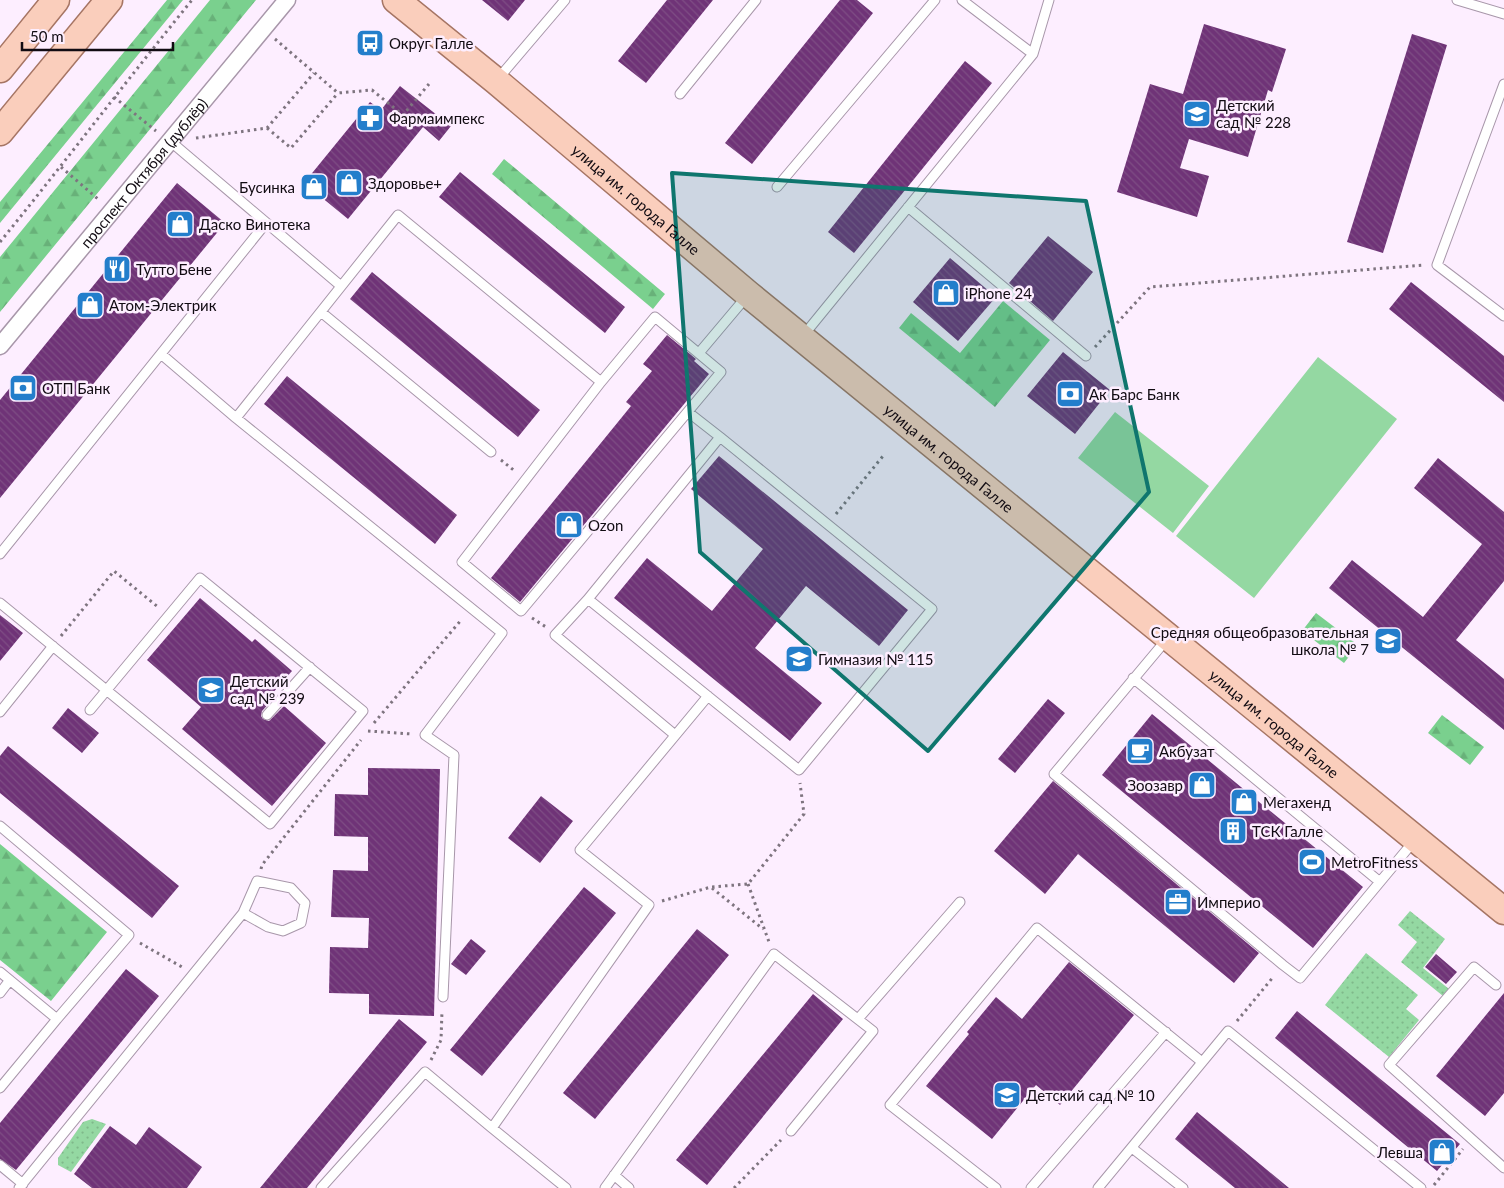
<svg xmlns="http://www.w3.org/2000/svg" width="1504" height="1188" font-family="Lato,sans-serif">
<defs>
<pattern id="green-dots" width="8" height="8" patternUnits="userSpaceOnUse" patternTransform="scale(1.25)"><rect width="8" height="8" fill="#94d8a2"/><path d="M2 2h.1M6 6h.1" fill="none" stroke="#7fb88a" stroke-width="1.8" stroke-linecap="round"/></pattern>
<pattern id="forest-firs" width="22" height="20" patternUnits="userSpaceOnUse" patternTransform="scale(1.25)"><rect width="22" height="20" fill="#7ad08e"/><path d="M5 1l3.5 6h-7zM16 11l3.5 6h-7z" fill="#68b179"/></pattern>
<pattern id="building-back-hatch" width="6" height="6" patternUnits="userSpaceOnUse" patternTransform="scale(1.25)"><rect width="6" height="6" fill="#6f3377"/><path d="M-1 5l2 2M0 0l6 6M5-1l2 2" fill="none" stroke="#7e4d84"/></pattern>
</defs>
<rect width="100%" height="100%" fill="#fdeeff"/>
<path fill="url(#green-dots)" d="M1410,911L1445,939L1423,968L1449,989L1443,996L1401,962L1417,942L1398,925Z
M1366,953L1418,995L1406,1009L1419,1020L1389,1057L1325,1005Z
M92,1119L106,1124L71,1172L58,1165V1158L83,1122Z"/>
<path fill="url(#forest-firs)" d="M167,0H183L0,223V202Z
M210,0H256L0,312V257Z
M504,159L665,294L653,309L492,174Z
M1003,301L1050,340L995,407L899,328L911,313L960,353Z
M1316,613L1358,645L1344,663L1302,631Z
M1442,715L1484,747L1470,765L1428,733Z
M0,844L107,932L51,1001L0,960Z"/>
<path fill="#94d8a2" d="M1318,357L1397,419L1254,598L1176,536Z
M1115,412L1209,486L1173,533L1078,458Z"/>
<path fill="url(#building-back-hatch)" d="M482,0H525L508,21Z
M667,0H713L646,83L618,61Z
M840,0H857L873,13L752,164L725,143Z
M1204,24L1286,49L1272,92L1268,90L1248,157L1189,139L1180,168L1209,176L1197,217L1117,192L1150,84L1183,94Z
M1412,34L1447,45L1383,253L1347,242Z
M965,61L992,83L854,253L828,232Z
M400,86L451,126L439,141L423,127L348,219L304,183L370,102L381,110Z
M460,172L625,307L605,333L439,197Z
M177,183L225,223L0,498V400Z
M1048,236L1093,272L1053,321L1009,283Z
M950,258L996,297L958,341L913,302Z
M372,272L540,410L518,437L350,299Z
M1411,282L1504,356V402L1389,309Z
M667,335L696,359L694,361L709,374L520,602L491,578L631,406L626,402L652,371L643,364Z
M1063,352L1110,390L1075,434L1027,396Z
M287,376L457,515L435,544L264,404Z
M719,456L908,610L879,646L806,586L755,648L822,703L790,741L614,598L647,558L712,611L763,549L691,489Z
M1438,458L1504,512V581L1456,640L1504,679V730L1329,588L1352,560L1423,617L1482,544L1414,488Z
M200,598L252,642L255,639L292,671L271,695L274,698L262,711L261,716L263,719L269,721L284,706L326,743L272,806L182,729L201,707L147,660Z
M0,615L23,633L0,661Z
M1048,699L1065,713L1015,773L998,759Z
M68,708L99,733L82,753L52,728Z
M1152,714L1363,887L1313,948L1102,775Z
M8,746L179,886L152,918L0,793V756Z
M368,768L440,769L434,1016L369,1014V994L329,993L330,947L368,948L369,918L331,917L333,870L368,871V837L334,836L335,794L368,795Z
M1053,781L1259,953L1234,983L1078,854L1045,894L994,851Z
M541,796L573,821L540,863L508,838Z
M584,887L616,913L482,1076L450,1050Z
M697,929L729,955L595,1119L563,1093Z
M471,939L486,951L466,975L451,964Z
M1436,954L1457,972L1446,984L1425,967Z
M1069,962L1134,1015L1060,1105L1036,1085L992,1139L926,1086L969,1034L967,1032L996,997L1022,1019Z
M126,969L159,996L16,1170L0,1159V1123Z
M1504,993V1093L1485,1116L1436,1076Z
M813,994L843,1019L707,1185L676,1160Z
M1297,1011L1460,1144L1437,1171L1275,1038Z
M399,1019L427,1042L307,1188H260Z
M1197,1112L1289,1188H1235L1193,1154L1175,1139Z
M110,1126L136,1145L149,1127L202,1167L187,1188H92L74,1174Z"/>
<g fill="none" stroke-linecap="round" stroke-linejoin="round">
<defs>
<path id="lane" d="M962,0L1033,54L1049,0
M1457,0L1504,14
M497,80L565,0
M1504,84L1437,265L1504,316
M680,94L756,0
M170,141L341,286
M777,187L935,0
M908,207L1086,356
M321,312L491,452
M655,317L721,372L521,611L462,562L601,382Z
M803,336L1033,54
M699,353L747,296
M161,354L236,418L502,633L425,735L454,755L443,997
M688,412L720,437
M236,418L398,215L601,382
M720,437L932,609L799,770L588,599Z
M0,554L266,223
M588,599L555,635L675,735
M0,603C90,677 180,751 270,824L363,711L200,578L90,710
M1167,639L1054,774L1283,965L1300,978L1414,841
M1133,678L1380,882
M0,712L53,646
M267,715L310,667
M0,826L129,935L57,1019
M0,972L57,1019L0,1088
M1496,985L1474,967L1389,1065L1504,1168
M0,993L10,980
M858,1019L960,902
M492,1128L566,1188
M1132,1148L1183,1188
M0,1165L23,1184
M614,1175L629,1188
M19,1188L243,913L257,881L291,888L305,903L301,923L283,931L268,927L243,913
M321,1188L425,1072L492,1128L649,905L580,850L708,696
M605,1188L774,954L873,1031L791,1131
M996,1188L890,1105L1037,928L1202,1062
M1031,1188L1166,1032
M1098,1188L1228,1031L1421,1188"/>
<g id="street">
<path id="s1" d="M0,346L287,0"/>
</g>
<g id="primary">
<path id="s2" d="M396,0L496,81L748,294L1504,911"/>
<path d="M0,69L56,0"/>
<path d="M0,132L109,0"/>
</g>
</defs>
<use href="#lane" stroke="#a897aa" stroke-width="11"/>
<use href="#street" stroke="#a897aa" stroke-width="19"/>
<use href="#primary" stroke="#a67564" stroke-width="29"/>
<path stroke="#7e747f" stroke-width="3" stroke-dasharray="2.5 4" stroke-linecap="butt" d="M275,39L338,93L372,90L403,115L429,84
M114,97L156,131
M267,128L291,148L338,93
M196,138L267,128L314,73
M61,167L98,199
M0,242C65,162 127,80 192,0
M1095,347L1150,287L1424,265
M501,460L516,472
M836,514L883,456
M532,618L546,627
M61,636L114,571L158,607
M374,723L462,619
M368,731L412,734
M261,869L262,865L361,740
M748,884L769,942
M712,888L763,929
M662,901L711,887L748,884L804,814L800,783
M140,943L182,967
M1237,1021L1274,976
M431,1060L441,1040L442,1011
M1434,1185L1463,1149
M734,1188L781,1140"/>
<use href="#lane" stroke="#fff" stroke-width="9"/>
<use href="#street" stroke="#fff" stroke-width="16"/>
<use href="#primary" stroke="#facebc" stroke-width="26"/>
</g>
<path fill="#0f766e" fill-opacity="0.2" stroke="#0f766e" stroke-width="4" stroke-linejoin="round" d="M672,173L1086,201L1149,492L928,751L700,552Z"/>
<defs>
<symbol id="bus-square" viewBox="-11 -11 22 22"><rect x="-9" y="-9" width="18" height="18" rx="4" fill="#237ecb" stroke="#fdeeff"/><path d="M-5-6H5V4H4V6H2V4H-2V6H-4V4H-5ZM-3.5-4V0h7V-4ZM-3.5 1.2v1.5H-2V1.2ZM2 1.2v1.5H3.5V1.2Z" fill="#fff"/></symbol>
<symbol id="school-square" viewBox="-11 -11 22 22"><rect x="-9" y="-9" width="18" height="18" rx="4" fill="#237ecb" stroke="#fdeeff"/><path d="M0-5L7-2L0 1L-7-2ZM-4 1L0 2.5L4 1V4Q0 6-4 4Z" fill="#fff"/></symbol>
<symbol id="pharmacy-square" viewBox="-11 -11 22 22"><rect x="-9" y="-9" width="18" height="18" rx="4" fill="#237ecb" stroke="#fdeeff"/><path d="M-2-6h4v4h4v4h-4v4h-4v-4h-4v-4h4Z" fill="#fff"/></symbol>
<symbol id="shop-square" viewBox="-11 -11 22 22"><rect x="-9" y="-9" width="18" height="18" rx="4" fill="#237ecb" stroke="#fdeeff"/><path d="M-5-2.5h2.3a2.7 3.5 0 0 1 5.4 0H5L5.5 6h-11ZM-1.5-2.5h3a1.5 2.3 0 0 0-3 0Z" fill="#fff"/></symbol>
<symbol id="restaurant-square" viewBox="-11 -11 22 22"><rect x="-9" y="-9" width="18" height="18" rx="4" fill="#237ecb" stroke="#fdeeff"/><path d="M-5-6h1v4h1v-4h1v4h1v-4h1v5L-1.5 .5V6h-2V.5L-5-1ZM5-6V6H3V1.5H1.5Q1.5-4 5-6Z" fill="#fff"/></symbol>
<symbol id="bank-square" viewBox="-11 -11 22 22"><rect x="-9" y="-9" width="18" height="18" rx="4" fill="#237ecb" stroke="#fdeeff"/><path d="M-6-4H6V4H-6ZM0-2.3a2.3 2.3 0 1 0 0 4.6a2.3 2.3 0 1 0 0-4.6Z" fill="#fff"/></symbol>
<symbol id="cafe-square" viewBox="-11 -11 22 22"><rect x="-9" y="-9" width="18" height="18" rx="4" fill="#237ecb" stroke="#fdeeff"/><path d="M-5.5-4.5H6V0H3Q3 3.5 0 3.5H-2.5Q-5.5 3.5-5.5 0ZM3-3.2v2h1.7v-2ZM-6 4.5H4V6H-6Z" fill="#fff"/></symbol>
<symbol id="building-square" viewBox="-11 -11 22 22"><rect x="-9" y="-9" width="18" height="18" rx="4" fill="#237ecb" stroke="#fdeeff"/><path d="M-4-6H4V6H1V3H-1V6H-4ZM-2.5-4.3h1.7v1.8h-1.7ZM.8-4.3h1.7v1.8H.8ZM-2.5-1h1.7V.8h-1.7ZM.8-1h1.7V.8H.8Z" fill="#fff"/></symbol>
<symbol id="stadium-square" viewBox="-11 -11 22 22"><rect x="-9" y="-9" width="18" height="18" rx="4" fill="#237ecb" stroke="#fdeeff"/><path d="M0-5a6.5 5 0 1 0 0 10a6.5 5 0 1 0 0-10ZM-3.5-1.8h7v3.6h-7Z" fill="#fff"/></symbol>
<symbol id="office-square" viewBox="-11 -11 22 22"><rect x="-9" y="-9" width="18" height="18" rx="4" fill="#237ecb" stroke="#fdeeff"/><path d="M-6-3h4V-5.5h4V-3h4V5H-6ZM-1-4.5V-3h2v-1.5ZM-6 0V1H6V0Z" fill="#fff"/></symbol>
</defs>
<g fill-rule="evenodd">
<use href="#bus-square" x="354" y="27" width="32" height="32"/>
<use href="#school-square" x="1181" y="98" width="32" height="32"/>
<use href="#pharmacy-square" x="354" y="102" width="32" height="32"/>
<use href="#shop-square" x="333" y="167" width="32" height="32"/>
<use href="#shop-square" x="298" y="171" width="32" height="32"/>
<use href="#shop-square" x="164" y="208" width="32" height="32"/>
<use href="#restaurant-square" x="101" y="253" width="32" height="32"/>
<use href="#shop-square" x="930" y="277" width="32" height="32"/>
<use href="#shop-square" x="74" y="289" width="32" height="32"/>
<use href="#bank-square" x="7" y="372" width="32" height="32"/>
<use href="#bank-square" x="1054" y="378" width="32" height="32"/>
<use href="#shop-square" x="553" y="509" width="32" height="32"/>
<use href="#school-square" x="1372" y="625" width="32" height="32"/>
<use href="#school-square" x="783" y="643" width="32" height="32"/>
<use href="#school-square" x="195" y="674" width="32" height="32"/>
<use href="#cafe-square" x="1124" y="735" width="32" height="32"/>
<use href="#shop-square" x="1186" y="769" width="32" height="32"/>
<use href="#shop-square" x="1228" y="786" width="32" height="32"/>
<use href="#building-square" x="1217" y="815" width="32" height="32"/>
<use href="#stadium-square" x="1296" y="846" width="32" height="32"/>
<use href="#office-square" x="1162" y="886" width="32" height="32"/>
<use href="#school-square" x="991" y="1079" width="32" height="32"/>
<use href="#shop-square" x="1426" y="1136" width="32" height="32"/>
</g>
<g text-anchor="middle" dominant-baseline="central" stroke-width="5" stroke-linejoin="round" paint-order="stroke">
<g font-size="15" fill="#110b12" stroke="#fdeeff" text-anchor="start">
<text x="389" y="43">Округ Галле</text>
<text x="1216" y="105">Детский<tspan x="1216" dy="17">сад № 228</tspan></text>
<text x="389" y="118">Фармаимпекс</text>
<text x="368" y="183">Здоровье+</text>
<text x="295" y="187" text-anchor="end">Бусинка</text>
<text x="199" y="224">Даско Винотека</text>
<text x="136" y="269">Тутто Бене</text>
<text x="965" y="293">iPhone 24</text>
<text x="109" y="305">Атом-Электрик</text>
<text x="42" y="388">ОТП Банк</text>
<text x="1089" y="394">Ак Барс Банк</text>
<text x="588" y="525">Ozon</text>
<text x="1369" y="632" text-anchor="end">Средняя общеобразовательная<tspan x="1369" dy="17">школа № 7</tspan></text>
<text x="818" y="659">Гимназия № 115</text>
<text x="230" y="681">Детский<tspan x="230" dy="17">сад № 239</tspan></text>
<text x="1159" y="751">Акбузат</text>
<text x="1183" y="785" text-anchor="end">Зоозавр</text>
<text x="1263" y="802">Мегахенд</text>
<text x="1252" y="831">ТСК Галле</text>
<text x="1331" y="862">MetroFitness</text>
<text x="1197" y="902">Империо</text>
<text x="1026" y="1095">Детский сад № 10</text>
<text x="1423" y="1152" text-anchor="end">Левша</text>
</g>
<g font-size="15" fill="#110b12" stroke="#fdeeff">
<text stroke="none"><textPath href="#s1" startOffset="225">проспект Октября (дублёр)</textPath></text>
<text stroke="none"><textPath href="#s2" startOffset="312">улица им. города Галле</textPath></text>
<text stroke="none"><textPath href="#s2" startOffset="718">улица им. города Галле</textPath></text>
<text stroke="none"><textPath href="#s2" startOffset="1138">улица им. города Галле</textPath></text>
</g>
</g>
<path d="M22 42v8h151v-8" fill="none" stroke="#110b12" stroke-width="2.5"/>
<text x="30" y="42" font-size="15" fill="#110b12" stroke="#fdeeff" stroke-width="4" paint-order="stroke">50 m</text>
</svg>
